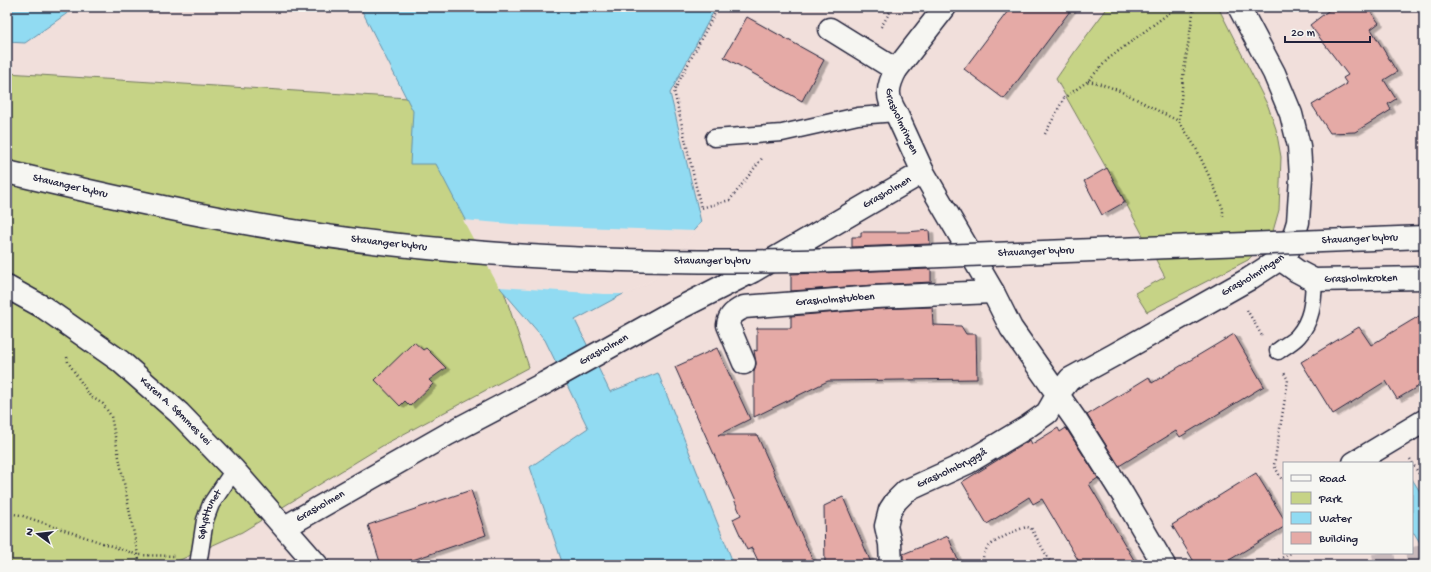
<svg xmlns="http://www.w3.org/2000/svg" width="1431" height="572" font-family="'Gochi Hand',sans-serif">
<defs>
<filter id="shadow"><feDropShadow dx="4.5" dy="2.5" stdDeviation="0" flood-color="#0004"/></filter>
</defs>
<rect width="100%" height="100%" fill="#f1dfdb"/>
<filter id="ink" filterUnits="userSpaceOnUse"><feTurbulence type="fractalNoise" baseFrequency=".025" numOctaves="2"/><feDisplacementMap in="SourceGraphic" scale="8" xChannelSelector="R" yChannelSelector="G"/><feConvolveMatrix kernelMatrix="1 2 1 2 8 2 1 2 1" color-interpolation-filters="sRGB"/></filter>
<g filter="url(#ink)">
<path fill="#c6d386" stroke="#747a60" d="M1108,7H1218L1268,106L1276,129L1281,157L1279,210L1273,231L1260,247L1248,260L1147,312L1135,293L1165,277L1121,194L1056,79L1076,50Z
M7,73L440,100L529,367L387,443L242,532L169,565H7Z"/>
<path fill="#91dbf2" stroke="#6591a9" d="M7,7H76L25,43L7,42Z
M360,7H716L670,93L701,222L653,278L575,320L610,392L658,373L734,565H563L530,467L588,428L545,340L501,289L436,164H410L413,111Z
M1412,479L1424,498V549L1414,533H1412Z"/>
<path fill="#f1dfdb" d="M463,220L524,225L695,231L654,280L628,294H604L499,287Z"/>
<path fill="#e5aaa6" stroke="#22223b" filter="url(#shadow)" d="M1011,7H1073L1004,99L964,69Z
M1333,7H1367L1379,23L1371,29L1397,72L1384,80L1396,99L1388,104L1391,110L1355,132L1330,133L1312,105L1347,84L1343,78L1348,75L1310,25Z
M747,17L824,60L802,101L724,57Z
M1107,168L1125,202L1102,215L1084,181Z
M929,230L930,244L852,247V237H861V232H907Z
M931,269V282L874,285L791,291V274Z
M932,307L933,325L961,326L966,334H976L977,379L828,381L754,417V371L756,364L754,350L757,351V328H791V316L876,309Z
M1424,313V383L1397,399L1386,381L1333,414L1301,362L1359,327L1371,345Z
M1234,334L1264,386L1180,437L1176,431L1119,466L1087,415L1149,377L1152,383Z
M414,342L423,350L426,348L446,368L429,380L433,384L410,406L405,401L400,406L375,380Z
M717,348L750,419L718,435H757L815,565H760L752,548L747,550L733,519L741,515L675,367Z
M1058,428L1060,432L1066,428L1098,478L1089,484L1137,565H1081L1042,499L1033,504L1029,497L987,524L962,482L1030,440L1032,444Z
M1256,473L1284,519V527L1221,565H1196L1172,525Z
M471,490L486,535L398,565H381L368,525Z
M843,497L872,565H825L824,506Z
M948,536L960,565H903V554Z"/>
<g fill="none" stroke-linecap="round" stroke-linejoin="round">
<path stroke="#c8b9bb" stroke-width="22" stroke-dasharray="22 11" stroke-linecap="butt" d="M1374,565L1424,556"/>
<defs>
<g id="lane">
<path d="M714,138L782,133L858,116L896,113"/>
<path d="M1278,351C1284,346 1293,342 1298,336C1313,319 1313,300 1314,280"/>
<path id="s1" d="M198,565L205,520L211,504L234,470"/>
</g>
<g id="street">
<path id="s2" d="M945,7L896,70C887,87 886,97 896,113L923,172L993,292L1011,328L1077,422L1123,495L1164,565"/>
<path d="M830,29L896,70"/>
<path id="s3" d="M1280,259L1297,271L1314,280L1424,278"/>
<path id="s4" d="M7,287L43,307L120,361L179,413L234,470L317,565"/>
<path id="s5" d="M744,363L728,325C729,315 735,312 744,307L875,297L993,292"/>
<path d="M1354,463L1424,421"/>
<path id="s6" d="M285,527L448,434L545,383L674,311L753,271L923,172"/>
<path id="s7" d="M891,565L890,544L886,526L890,510L896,501L906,491L967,463L1027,427L1047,413L1058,394L1070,379L1114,355L1249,279L1280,259L1287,253L1291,245L1298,222L1301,177L1299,146L1291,114L1274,73L1239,7"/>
</g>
</defs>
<use href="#lane" stroke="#22223b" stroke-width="19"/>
<use href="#street" stroke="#22223b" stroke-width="25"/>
<path stroke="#22223b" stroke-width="2.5" stroke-dasharray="1 3" stroke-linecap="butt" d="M718,7L674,91L701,208L730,200L763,157
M1194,7L1183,77L1179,121L1196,148L1216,191L1223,209V219
M881,27L893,7
M1088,81C1122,87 1149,108 1179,121
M1045,134L1064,98L1088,81L1108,59L1177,7
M1247,310L1262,336
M67,357L68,362L90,396L103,404L111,416L140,565
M1410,459L1424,482
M1284,479L1282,480L1274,465L1288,380L1284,373
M7,513L20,515L138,555L176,556
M984,565C982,560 983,555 986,550C989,543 1019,528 1027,527L1031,528L1052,565
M1268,565L1291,553"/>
<use href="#lane" stroke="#f6f6f2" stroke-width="16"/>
<use href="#street" stroke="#f6f6f2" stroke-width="22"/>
<defs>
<g id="secondary-bridge">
<path id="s8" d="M7,172C133,202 260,230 390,244C540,261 691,264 842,260L1424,237"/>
</g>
</defs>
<use href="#secondary-bridge" stroke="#22223b" stroke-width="25" stroke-linecap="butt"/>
<use href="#secondary-bridge" stroke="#f6f6f2" stroke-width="22"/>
</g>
</g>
<g text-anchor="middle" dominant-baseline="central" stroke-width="4" stroke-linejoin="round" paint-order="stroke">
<g font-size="11" fill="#22223b" stroke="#f6f6f2">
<text stroke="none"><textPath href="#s2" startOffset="135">Grasholmringen</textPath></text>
<text stroke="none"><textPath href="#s8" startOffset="65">Stavanger bybru</textPath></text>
<text stroke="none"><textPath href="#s6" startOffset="689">Grasholmen</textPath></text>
<text stroke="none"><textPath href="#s8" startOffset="1361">Stavanger bybru</textPath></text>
<text stroke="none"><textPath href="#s8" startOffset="389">Stavanger bybru</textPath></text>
<text stroke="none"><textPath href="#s8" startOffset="1037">Stavanger bybru</textPath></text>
<text stroke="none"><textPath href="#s8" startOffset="713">Stavanger bybru</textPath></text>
<text stroke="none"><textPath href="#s7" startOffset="494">Grasholmringen</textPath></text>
<text stroke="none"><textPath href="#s3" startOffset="87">Grasholmkroken</textPath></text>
<text stroke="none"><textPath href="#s5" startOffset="158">Grasholmstubben</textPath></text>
<text stroke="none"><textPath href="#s6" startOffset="365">Grasholmen</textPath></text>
<text stroke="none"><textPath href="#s4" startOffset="210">Karen A. Sømmes vei</textPath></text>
<text stroke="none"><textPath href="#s7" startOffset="132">Grasholmbryggå</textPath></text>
<text stroke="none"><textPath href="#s6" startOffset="41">Grasholmen</textPath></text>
<text stroke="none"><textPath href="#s1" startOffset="52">Sølysttunet</textPath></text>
</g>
</g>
<rect width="1431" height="572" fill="none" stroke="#f6f6f2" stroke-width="24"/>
<rect x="12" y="12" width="1407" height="548" fill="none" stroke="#22223b" stroke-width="1.5" filter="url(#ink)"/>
<rect x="1283" y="462" width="130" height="92" fill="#f6f6f2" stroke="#a1a1a9"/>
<rect x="1291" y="475" width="20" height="6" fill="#f6f6f2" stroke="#a1a1a9"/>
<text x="1319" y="482" font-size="12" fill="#22223b">Road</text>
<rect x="1291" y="492" width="20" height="12" fill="#c6d386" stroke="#a1a1a9"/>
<text x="1319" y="502" font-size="12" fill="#22223b">Park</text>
<rect x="1291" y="512" width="20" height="12" fill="#91dbf2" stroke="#a1a1a9"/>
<text x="1319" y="522" font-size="12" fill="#22223b">Water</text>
<rect x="1291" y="532" width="20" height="12" fill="#e5aaa6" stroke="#a1a1a9"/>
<text x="1319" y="542" font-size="12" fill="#22223b">Building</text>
<g transform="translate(38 534) rotate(285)" stroke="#f6f6f2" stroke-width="3" paint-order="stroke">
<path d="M0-3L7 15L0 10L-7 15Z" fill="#22223b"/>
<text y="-6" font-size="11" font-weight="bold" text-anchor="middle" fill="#22223b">N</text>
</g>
<path d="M1285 36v6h85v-6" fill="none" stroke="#22223b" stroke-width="2"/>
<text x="1291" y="36" font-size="12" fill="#22223b" stroke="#f6f6f2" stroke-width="3" paint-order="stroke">20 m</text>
</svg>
